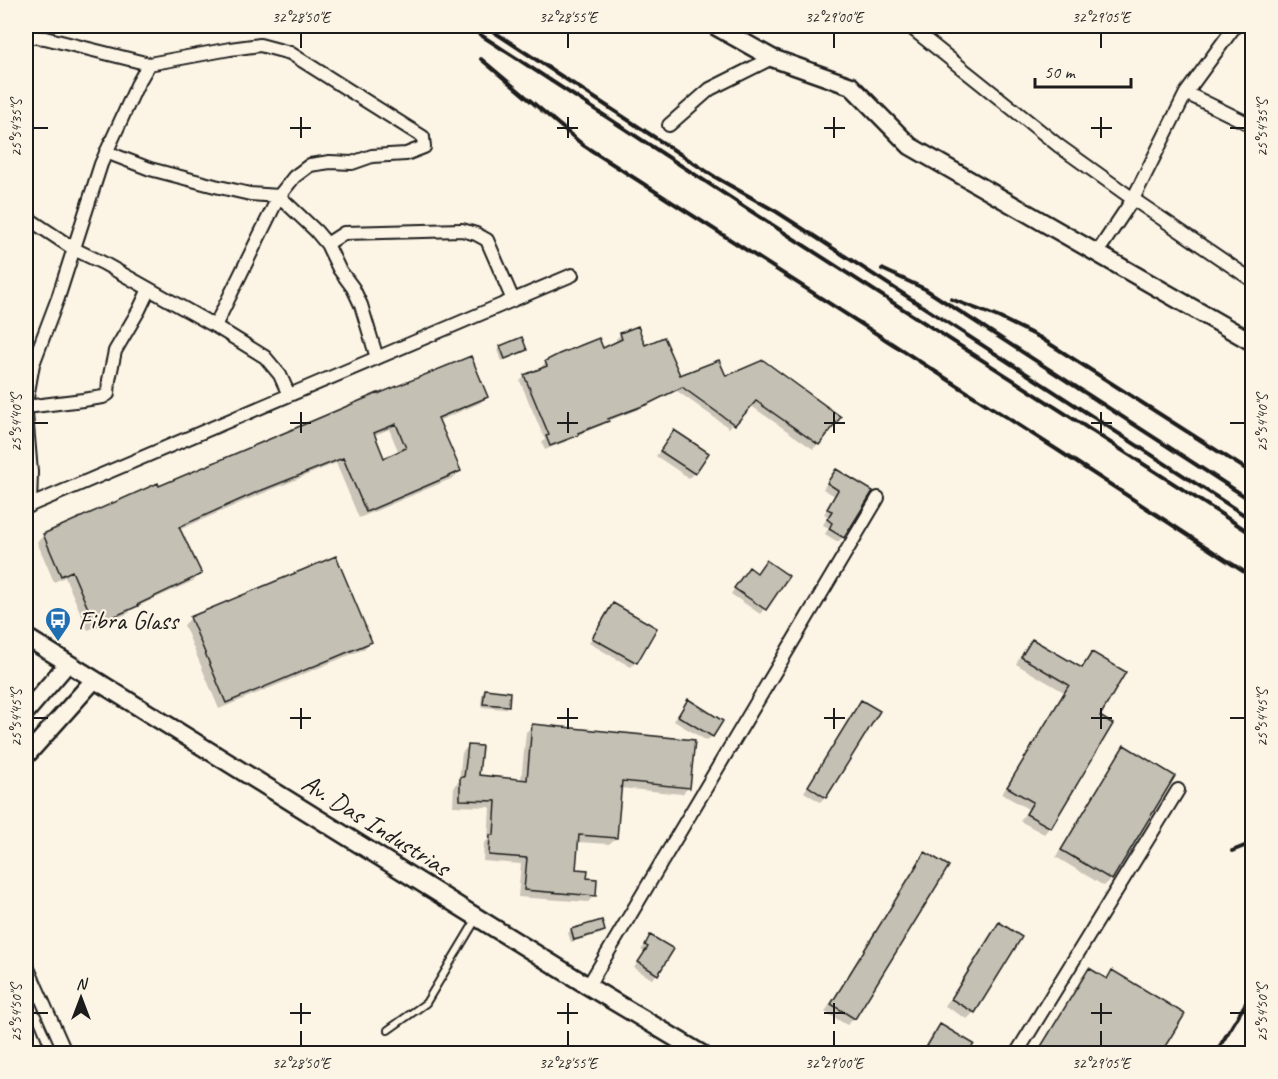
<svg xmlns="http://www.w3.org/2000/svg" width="1278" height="1079" font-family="Caveat,sans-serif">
<rect width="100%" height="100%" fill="#fcf5e5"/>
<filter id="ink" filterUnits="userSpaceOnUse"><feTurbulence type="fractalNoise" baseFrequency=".0167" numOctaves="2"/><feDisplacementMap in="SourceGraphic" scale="12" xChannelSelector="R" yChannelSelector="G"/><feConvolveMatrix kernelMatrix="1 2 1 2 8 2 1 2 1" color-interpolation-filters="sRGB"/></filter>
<g filter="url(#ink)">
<path fill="#0003" fill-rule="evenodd" d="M621,334L644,347L680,377L725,378L818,444L813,449L750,405L729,428L677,391L641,408L606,422L602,425L576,436L572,439L545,450L542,442L545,440L520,381L525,376L542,370L541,367L546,362L602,350L617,343L616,339Z
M501,347L525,350L522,353L502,361L498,350Z
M486,397L480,403L438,421L460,471L453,478L359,518L336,463L247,500L179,530L200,574L193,581L132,609L129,613L88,630L65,577L54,582L37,542L44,535L159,488ZM389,429L399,453L384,459L373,436Z
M674,432L694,473L689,478L656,456Z
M836,471L843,537L838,542L825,534L829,528L823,525L828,516L824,514L835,496L823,489L831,476Z
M744,574L764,609L760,614L731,594Z
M613,605L636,662L631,667L589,643L608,609Z
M191,618L370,642L364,649L219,709L184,625Z
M1032,640L1080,669L1086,660L1092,653L1097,717L1111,724L1050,827L1044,834L1020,821L1028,809L1002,794L1064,692L1016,664L1026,647Z
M485,691L508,705L505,709L481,707L482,694Z
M689,701L721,722L712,736L707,741L674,721L684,706Z
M857,707L825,797L820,802L804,792Z
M533,726L689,787L682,794L620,788L616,838L609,844L577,842L574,871L585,880L594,896L588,902L518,897L521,864L483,861L484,843L488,840L490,807L453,806L454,786L459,781L462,753L468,746L478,777L521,781L526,732Z
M1125,747L1111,879L1104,886L1056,857L1118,754Z
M926,853L854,1018L847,1025L825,1012L919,860Z
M999,924L1020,937L974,1012L967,1019L945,1006L992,931Z
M571,930L604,931L601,934L571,942L568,933Z
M651,937L657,974L652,979L634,968L644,952L641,950Z
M1089,970L1105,980L1112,972L1183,1015L1160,1054H1036L1082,977Z
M940,1026L972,1044L967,1054H921L933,1033Z"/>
<path fill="#c4c0b3" stroke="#1c1c1c" stroke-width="1.5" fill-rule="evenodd" d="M638,326L645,345L664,337L669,348H668L680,375L719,360L726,376L763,360L841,417L819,445L756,401L735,425L682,387L648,404L608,419L609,421L578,433L579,435L550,446L546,436L549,435L524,375L547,366L545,361L559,354L599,338L603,348L622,339L620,333Z
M522,337L527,350L505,359L500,346Z
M471,356L488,397L438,418L461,471L366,512L343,458L255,493L179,527L202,574L137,605L138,606L95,625L72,571L61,576L43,534L158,483L159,486L378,393V394ZM396,424L406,448L384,458L374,433Z
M674,430L709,453L695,474L660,451Z
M836,469L873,491L844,538L829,529L832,523L827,519L832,511L827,509L838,490L827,483Z
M336,556L372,642L226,703L190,617Z
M766,560L789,576L766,610L734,588L749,567L757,573Z
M613,603L657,628L637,663L592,638Z
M1032,639L1082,668L1092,652L1126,672L1100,716L1113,724L1051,828L1026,814L1033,802L1007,787L1069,685L1021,657Z
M485,689L510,692L509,706L483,704Z
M688,699L723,721L713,737L678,716Z
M861,700L880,711L826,798L808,786Z
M532,724L695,740L690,788L622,781L617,838L579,835L576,869L588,870L587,878L597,879L596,896L524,890L527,858L489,855L490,835H494L496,801L460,800V777H464L468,745L482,746L479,775L527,780Z
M1124,745L1175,776L1112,880L1061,850Z
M925,852L949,866L855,1019L831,1004Z
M602,920L605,931L574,940L571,929Z
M999,922L1022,937L975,1013L951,999Z
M650,935L674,949L658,975L638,962L648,947L645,945Z
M1089,968L1107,979L1112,970L1185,1014L1161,1053H1037Z
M940,1024L974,1044L968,1053H923Z"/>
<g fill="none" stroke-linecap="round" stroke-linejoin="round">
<defs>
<path id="lane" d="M388,1030L426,1003L477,918"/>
<path id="street" d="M909,26L1059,146L1133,199L1252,280
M26,36L45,38L149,64L230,49L260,45L290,53L423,137L424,147L406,154L372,156L352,163L330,162L310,165L294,177L279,196L215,326
M1186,93L1245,122L1252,123
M669,125L710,89L772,58
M106,152L150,169L215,186L250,194L279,196L316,231L327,244L339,269L353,288L361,305L377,358
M26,217L74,249L103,263L215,326L265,357L280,375L289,395
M327,244L344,233L462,230L476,234L487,240L513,300
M1097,253L1133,199L1186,93L1235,26
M26,403L33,364L58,298L101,164L137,85L149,64
M26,407L83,400L103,397L108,394L109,380L115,351L139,310L149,289
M26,414L31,472L30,506
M26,507L572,275
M26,964L66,1054
M588,986L878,498
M26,1020L40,1054
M1016,1054L1178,790"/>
<path id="secondary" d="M715,26L772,58L851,86L910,146L1252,342
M26,637L478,918L588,986L702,1054
M26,712L68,663
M26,756L94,680"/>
</defs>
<use href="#lane" stroke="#1c1c1c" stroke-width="10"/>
<use href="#street" stroke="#1c1c1c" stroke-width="16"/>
<use href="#secondary" stroke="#1c1c1c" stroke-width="21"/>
<use href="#lane" stroke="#fcf5e5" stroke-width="6"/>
<use href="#street" stroke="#fcf5e5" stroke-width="12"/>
<use href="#secondary" stroke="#fcf5e5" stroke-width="16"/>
<path stroke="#1c1c1c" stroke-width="4" d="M467,26L760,217L1252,534
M485,26L715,177L777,212L1252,520
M481,59L583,145L1059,451L1252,577
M882,269L925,289L1252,501
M951,299L998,317L1039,337L1252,473
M1232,851L1252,843
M1215,1054L1252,993"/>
</g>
</g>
<path fill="none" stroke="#1c1c1c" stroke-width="2" d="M301,33V48M568,33V48M834,33V48M1101,33V48M301,117V138M568,117V138M834,117V138M1101,117V138M33,128H48M290,128H311M557,128H578M824,128H845M1091,128H1112M1230,128H1245M301,412V433M568,412V433M834,412V433M1101,412V433M33,423H48M290,423H311M557,423H578M824,423H845M1091,423H1112M1230,423H1245M301,708V729M568,708V729M834,708V729M1101,708V729M33,718H48M290,718H311M557,718H578M824,718H845M1091,718H1112M1230,718H1245M301,1003V1024M568,1003V1024M834,1003V1024M1101,1003V1024M33,1013H48M290,1013H311M557,1013H578M824,1013H845M1091,1013H1112M1230,1013H1245M301,1031V1046M568,1031V1046M834,1031V1046M1101,1031V1046"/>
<defs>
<symbol id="bus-pin" viewBox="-11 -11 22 30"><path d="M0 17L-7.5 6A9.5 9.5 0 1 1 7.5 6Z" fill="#1f6fb2" stroke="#fcf5e5"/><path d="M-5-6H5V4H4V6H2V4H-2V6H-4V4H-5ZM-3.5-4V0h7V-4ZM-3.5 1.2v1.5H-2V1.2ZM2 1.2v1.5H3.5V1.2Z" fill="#fff"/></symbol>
</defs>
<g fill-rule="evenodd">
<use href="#bus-pin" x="43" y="605" width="30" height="40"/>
</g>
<g text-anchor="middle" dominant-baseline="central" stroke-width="4.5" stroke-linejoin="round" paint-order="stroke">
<g font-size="26" fill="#1c1c1c" stroke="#fcf5e5" text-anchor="start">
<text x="78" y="620">Fibra Glass</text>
</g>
<g font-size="26" fill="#1c1c1c" stroke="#fcf5e5">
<text transform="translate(376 825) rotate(32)">Av. Das Industrias</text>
</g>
</g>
<rect width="1278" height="1079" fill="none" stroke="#fcf5e5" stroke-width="66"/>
<g transform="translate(81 998)" stroke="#fcf5e5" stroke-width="4.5" paint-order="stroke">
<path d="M0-4.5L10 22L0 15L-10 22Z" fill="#1c1c1c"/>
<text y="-9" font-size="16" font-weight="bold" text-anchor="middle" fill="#1c1c1c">N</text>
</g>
<path d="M1035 78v9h96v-9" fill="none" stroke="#1c1c1c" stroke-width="3"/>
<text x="1044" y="78" font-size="18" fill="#1c1c1c" stroke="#fcf5e5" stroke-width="4.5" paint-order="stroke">50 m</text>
<rect x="33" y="33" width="1212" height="1013" fill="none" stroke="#1c1c1c" stroke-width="2"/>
<g font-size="15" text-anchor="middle" fill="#1c1c1c">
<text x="301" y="22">32°28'50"E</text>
<text x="568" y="22">32°28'55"E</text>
<text x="834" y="22">32°29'00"E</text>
<text x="1101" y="22">32°29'05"E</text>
<text transform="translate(16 128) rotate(-90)" y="5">25°54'35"S</text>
<text transform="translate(1262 128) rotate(-90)" y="5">25°54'35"S</text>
<text transform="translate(16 423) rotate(-90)" y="5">25°54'40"S</text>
<text transform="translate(1262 423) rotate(-90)" y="5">25°54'40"S</text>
<text transform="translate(16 718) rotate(-90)" y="5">25°54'45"S</text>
<text transform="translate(1262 718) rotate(-90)" y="5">25°54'45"S</text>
<text transform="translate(16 1013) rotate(-90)" y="5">25°54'50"S</text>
<text transform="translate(1262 1013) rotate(-90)" y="5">25°54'50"S</text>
<text x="301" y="1068">32°28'50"E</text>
<text x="568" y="1068">32°28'55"E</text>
<text x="834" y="1068">32°29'00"E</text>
<text x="1101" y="1068">32°29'05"E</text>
</g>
</svg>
